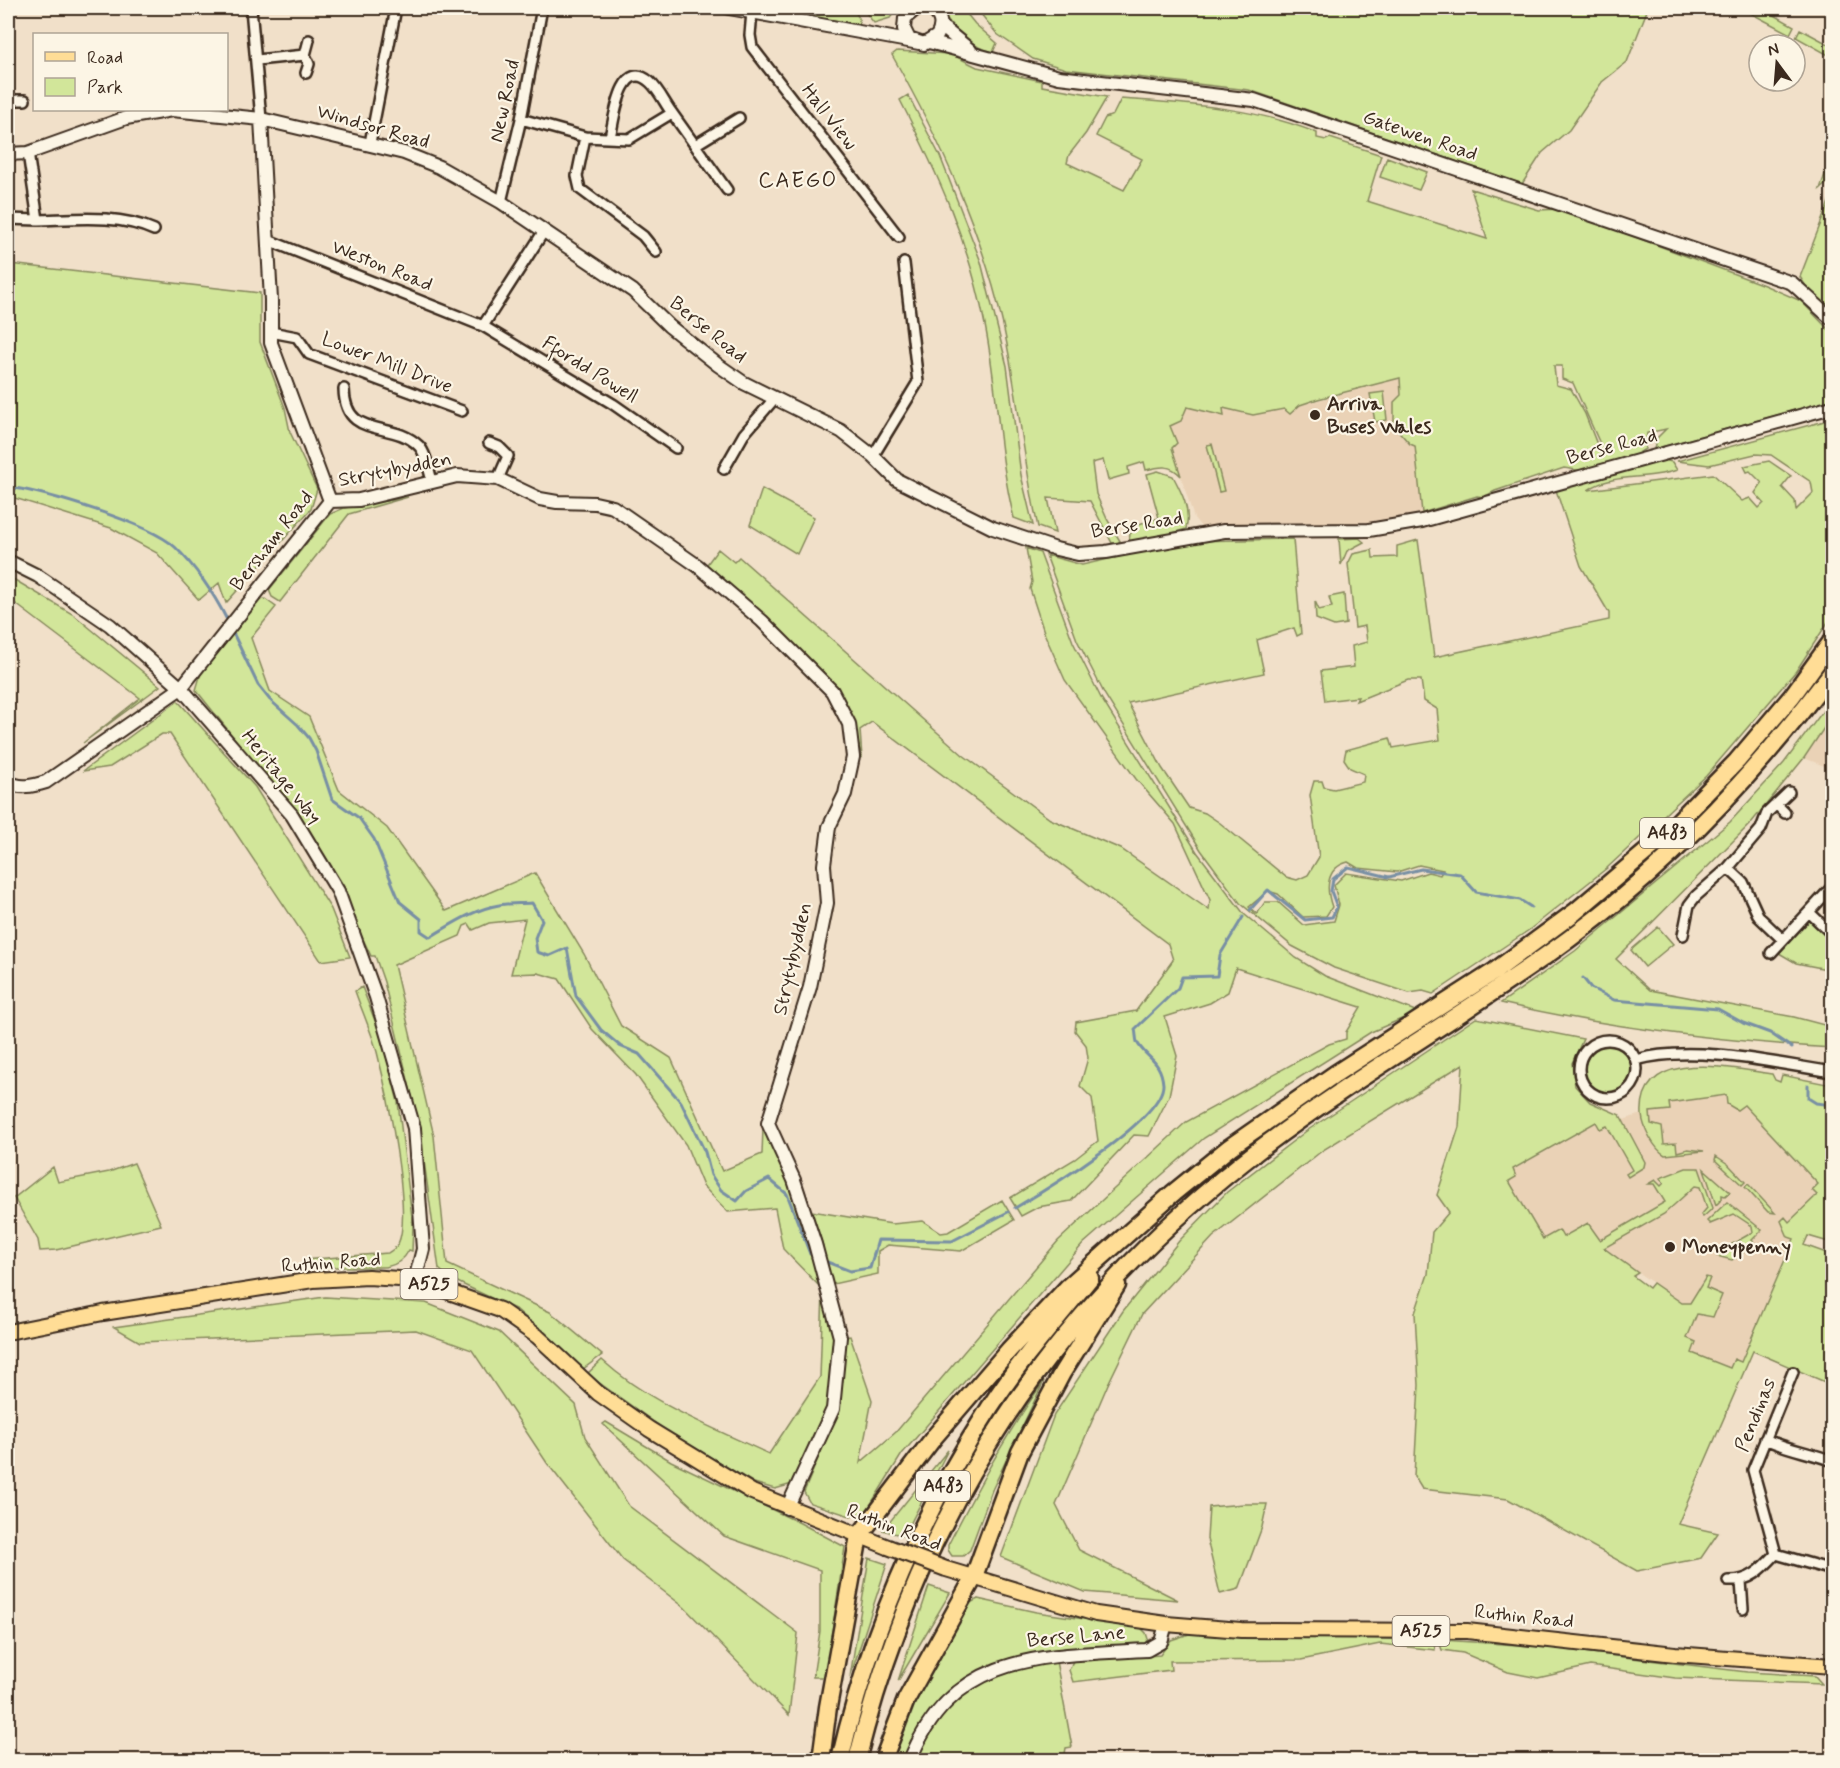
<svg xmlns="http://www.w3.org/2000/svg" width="1840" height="1768" font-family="Mynerve,sans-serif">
<rect width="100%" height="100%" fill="#f1e0c9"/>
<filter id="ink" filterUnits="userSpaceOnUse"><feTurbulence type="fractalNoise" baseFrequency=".0167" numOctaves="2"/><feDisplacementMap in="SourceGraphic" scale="12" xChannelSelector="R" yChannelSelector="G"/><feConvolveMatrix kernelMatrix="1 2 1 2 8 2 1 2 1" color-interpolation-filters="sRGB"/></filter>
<g filter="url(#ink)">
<path fill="#ead2b6" d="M1408,376L1422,513L1375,522L1202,528L1194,518L1151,381L1279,411Z
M1832,716V769L1804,758Z
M1726,1095L1730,1103L1744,1105L1819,1184L1817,1195L1789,1222L1796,1233L1741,1362L1731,1368L1692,1353L1686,1338L1697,1313L1605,1250L1588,1223L1563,1237L1543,1240L1509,1181L1516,1177L1512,1170L1596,1122L1600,1128L1644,1113L1669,1110V1103Z"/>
<path fill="#d2e69a" stroke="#86885c" stroke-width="1.5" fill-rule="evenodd" d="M753,8H853L859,18V24Z
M862,8H898L890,18L874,23Z
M939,8H962L975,24L997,43L993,52L980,48L952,30L954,28Z
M976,8H1648L1627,62L1602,82L1569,130L1542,153L1522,184L1249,90L1066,69L1033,59L997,34Z
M1741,8H1762L1794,26L1790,34Z
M1800,29L1832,46V57L1796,37Z
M897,51L951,54L977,67L1042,81V86L1107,97L1086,133L1069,155L1067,163L1124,190L1142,159L1096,136L1105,118L1113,115L1121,99C1189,104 1253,107 1317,133V138L1326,140L1330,138L1381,155L1367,201L1487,239L1471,189L1539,210L1560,209L1764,285L1801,301L1832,333V400L1654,449L1657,438L1666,429L1647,433L1645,449L1634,456L1583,471L1564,468L1495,491L1484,497L1477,496L1422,513L1415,446L1410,444L1394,426V402L1401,395L1400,378L1318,399L1300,405L1290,414L1284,409L1253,415L1223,408L1224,416L1187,407L1181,421L1170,426L1177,443L1172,448L1181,476C1170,464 1161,466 1146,470L1144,462L1128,467L1129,474L1108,480L1103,460L1092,463L1096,494L1107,519L1120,541L1117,544L1112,543L1090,501L1048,498L1055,533L1038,527C1023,460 1018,392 1003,325C981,229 940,140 892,55ZM1554,366H1562V379L1573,383L1601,446L1598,447L1585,414L1571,389L1556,385Z
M908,95L940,156L981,262L1007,366L1021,475L1033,525L1014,518C998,455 998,389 985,325C969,242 938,174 900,100Z
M1832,154V179L1820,189Z
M1387,157L1427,172L1419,190L1380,177Z
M1832,194V310L1809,291L1800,277Z
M10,264L260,293V342L285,408L290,432L317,489L311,509L226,603L219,583L199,600L157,553L111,528L8,496V276Z
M1384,392L1387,420L1375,422L1370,394Z
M1832,419V616L1796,671L1706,776L1607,868L1529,930L1433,994L1423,991L1409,993L1334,968L1292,946L1240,903L1201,850L1105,695L1077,640L1046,555L1082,565L1189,541L1293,539L1301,634L1297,636L1294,628L1257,640L1264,673L1128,703L1162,768L1189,808L1205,813L1220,823L1286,877L1297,880L1308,875L1319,857L1310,795L1314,781H1322L1324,787L1334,789L1363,782L1364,774L1350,768L1344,759L1346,750L1390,738L1393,748L1440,740L1437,709L1424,701L1421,680H1408L1356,701L1358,697L1325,701L1321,671L1354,667L1352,646L1367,642L1365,626L1355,628L1348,564L1353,554L1372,550L1373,558L1397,557V546L1418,540L1434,657L1609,620V613L1581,566L1554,484L1654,458L1672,462L1677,470C1648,481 1614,472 1588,490L1713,474L1742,501L1750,498L1759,508L1764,503L1755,493L1762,483L1750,471L1747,472L1744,466L1769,461L1791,476L1782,487L1795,501L1796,510L1813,493L1811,482L1771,455L1755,454L1709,465L1677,461ZM1348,862L1358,868L1397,872L1419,865L1443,870L1440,875L1428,872L1401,881L1346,873L1334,885L1339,905L1334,921L1304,925L1278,902H1265L1257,914L1249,907L1268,891L1278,894L1303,917L1326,916L1332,907C1326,890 1325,868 1348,862Z
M1212,444L1224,491L1219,492L1207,445Z
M1158,471L1173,476C1182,493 1191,510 1186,529L1153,539L1129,541L1130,534L1134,530L1132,526L1159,518L1147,474Z
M762,489L814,517L797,554L750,525Z
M408,497L349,514L280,602L272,597L269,590L330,514L344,508Z
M1359,538L1364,542L1347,551L1341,565L1339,539Z
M1026,548L1040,553L1073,642L1101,698L1197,852L1244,914L1296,958L1325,976L1418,1012L1371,1032L1204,1138L1083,1244L902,1454L866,1512L850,1516L810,1503L804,1492L837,1413L844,1337L850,1336L872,1400L860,1463L896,1432L1058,1241L1186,1122L1329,1044L1346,1039V1032L1361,1007L1236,968L1228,992L1210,1003L1165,1017L1177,1056L1169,1096L1149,1136L1134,1135L1071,1201L1038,1207L1021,1216L1010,1198L1075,1159L1098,1141L1092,1098L1080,1086L1088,1058L1086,1045L1075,1031L1076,1022L1136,1011L1173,960L1168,944L872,722L860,730L862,758C854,728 845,688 817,671L705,567L718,549L734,562L739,557L963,755L1050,819L1121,849L1209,910L1210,900L1175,824L1136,779L1065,680L1045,635L1030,589L1032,582Z
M8,576L74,615L160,686L83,743L140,698L8,598Z
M1344,594L1346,624L1334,626L1316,619L1315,601L1319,610L1332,607L1329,597Z
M265,599L276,607L251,638L270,691L309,717L339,790L387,828L446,911L535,873L584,954L621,1026L671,1058L722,1171L762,1154L763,1128L768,1133L805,1221V1234L812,1248L823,1246L811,1211L892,1224L923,1221L941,1233L948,1232L1002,1200L1014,1220L961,1251L888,1245L878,1251V1274L833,1284L828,1280L835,1338L828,1409L792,1484L775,1489L754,1483L668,1432L587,1374L602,1360C649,1403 711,1427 769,1454L820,1377L823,1290L783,1249L775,1208L728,1212L703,1186L686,1145L636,1075L592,1029L559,979L538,973L511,974L525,919L489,923L473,930L469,924L464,926L460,936L394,965L434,1136L447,1264L550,1312L602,1355L583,1369L517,1310L449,1278L439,1269L419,1125L384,982L375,956H371L340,890L291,809L196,690L201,673L260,600Z
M1832,699V716L1804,758L1751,823L1616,959L1650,990L1794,1017L1832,1027V1048C1722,1041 1609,1028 1501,1003L1575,951L1730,822L1784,763Z
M178,701L255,787L331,909L350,957L321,961L170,734H162L110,767L83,771Z
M1809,919L1832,938V970L1796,963L1779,953Z
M1658,927L1673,944L1645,967L1631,950Z
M362,987L382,1039L398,1102L413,1226L412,1251L409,1250C404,1260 396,1265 386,1267H305L303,1260L388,1253C392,1250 396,1248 398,1244C413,1214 386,1087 377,1052C371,1031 362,1011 355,991Z
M1476,1018L1583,1039L1572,1063L1575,1086L1590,1102L1620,1115L1645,1162L1644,1167L1628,1177L1626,1174L1632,1170L1607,1126L1600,1129L1596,1122L1513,1169L1516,1177L1509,1181L1543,1239L1559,1230L1563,1237L1588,1223L1600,1240L1665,1202L1654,1184H1648L1655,1180L1661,1186L1664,1183L1660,1178L1686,1168H1699L1713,1208L1703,1217L1701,1215L1707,1208L1700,1187L1695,1186L1664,1214L1604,1248L1638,1273L1633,1276L1649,1288L1653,1283L1682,1303H1690L1706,1277L1710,1278L1706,1288L1722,1295L1713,1317L1697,1314L1687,1338L1696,1342L1692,1353L1730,1368L1734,1359L1741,1362L1794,1239L1788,1237L1781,1221L1785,1217L1789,1222L1817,1195L1812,1190L1818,1184L1744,1105L1737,1110L1727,1104L1726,1095L1669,1103L1670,1110L1650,1112L1651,1124L1662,1127L1664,1144L1676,1143L1677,1152L1688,1149L1704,1151L1665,1155C1654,1149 1643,1127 1642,1115C1638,1047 1729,1068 1772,1074L1775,1080L1780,1082L1782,1075L1832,1085V1243L1808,1236L1804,1245L1832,1255V1385L1753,1351L1678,1524L1718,1533L1701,1558L1637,1571L1508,1499L1422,1489L1414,1476L1419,1385L1415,1313L1428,1274L1432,1232L1449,1212L1437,1195L1459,1127L1463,1064L1323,1150L1213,1237L1142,1314L1108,1384L1056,1505L1079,1550L1178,1600L1085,1592L1001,1557L1054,1415L1123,1311L1179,1241L1227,1192L1305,1132Z
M1585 1069a23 23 0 1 1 46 0a23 23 0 1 1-46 0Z
M1716,1156L1728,1164L1745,1182L1742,1185L1715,1160Z
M134,1163L161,1225L56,1250L40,1251L38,1240L14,1198L53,1167L58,1182L109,1172Z
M1704,1169L1730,1192L1725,1196L1722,1195V1199L1716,1205Z
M1748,1184L1775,1213L1768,1212L1745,1187Z
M1727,1202L1762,1230L1752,1240L1755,1244L1732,1260L1717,1256L1720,1251L1753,1232L1752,1226L1734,1214L1710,1224L1707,1221Z
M325,1297L426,1303L499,1332L576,1405L585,1437L629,1506L798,1633L789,1715L684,1607L623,1560L547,1463L472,1350L416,1330L140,1342L114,1327Z
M1044,1381L992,1490L970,1550L963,1556H952L948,1550V1545C977,1489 1007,1432 1044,1381Z
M606,1422L671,1461L800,1523L845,1547L825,1677H813L820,1631V1570L724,1536L603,1424Z
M948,1450L904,1536L883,1530Z
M1244,1504H1267L1262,1527L1239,1589L1220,1594L1207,1539L1209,1507Z
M869,1558L887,1564L850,1677Z
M929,1586L950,1593L898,1681Z
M978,1599L1036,1612L1140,1627L1146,1633L1148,1639L1143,1646C1039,1651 950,1648 904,1760H891L908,1715L964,1611L970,1603Z
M1192,1633L1430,1640L1434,1642L1435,1650L1380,1644L1301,1660L1170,1661L1171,1670L1073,1682L1069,1670L1073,1661L1160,1655L1171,1640Z
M1442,1640L1534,1646L1747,1672L1815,1676L1822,1684L1675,1678L1590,1666L1538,1678L1508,1672L1463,1653L1442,1650L1440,1644Z
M1056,1661L1072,1747L1066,1748L1064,1760H915C948,1688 981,1676 1056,1661Z"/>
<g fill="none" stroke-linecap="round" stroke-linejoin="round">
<path stroke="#788fa4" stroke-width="3" d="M8,487C45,492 149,523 175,547C195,566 214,594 226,618
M234,635L258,685L270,700L298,725L309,738L316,751L332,799L359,818L374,839L400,902L421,919V931L430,937C451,925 474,909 499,905C509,903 521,904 532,903L542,920L535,938L537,952L549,956L567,948L576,996L601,1030L620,1046L639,1054L681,1102L705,1152L711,1175L721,1190L737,1201L746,1191L769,1179L787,1194L810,1254L814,1256
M1250,910L1268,890L1305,920L1332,917L1337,907L1331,891L1333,879L1348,867L1389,877L1421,869L1460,874L1476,892L1520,900L1531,907
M1583,978L1591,988L1614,1000L1718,1009L1743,1023L1770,1033L1792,1048
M1808,1085V1098L1816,1103L1832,1105
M1015,1208C1044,1191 1164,1119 1163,1084C1161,1059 1145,1058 1137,1042C1136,1039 1136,1033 1135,1029L1178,988L1182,977L1217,976L1220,955L1243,917
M822,1260L850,1271L870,1268L878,1240L952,1241L1008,1212"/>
<defs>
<path id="street" d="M251,8L261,119
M752,12L750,35L752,47L899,237
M305,55L309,64L306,73
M257,60L305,55L309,40
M8,100H25
M521,119L585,137L577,176L580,189L643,236L656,252
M585,137L629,139L672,113L727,190
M610,137C614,122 620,56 650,82C659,90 665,104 672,113
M370,143L396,8
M695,145L739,118
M28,153L38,220C77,219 117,214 154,230
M501,202L521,119L542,8
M8,219L38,220
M268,240L483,326L613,404L676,448
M483,326L544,231
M271,332L297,337L309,354L462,411
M344,389C345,441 392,419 419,446C426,453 429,471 432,481
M489,443L499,447L508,456L498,479
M873,456L918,382L904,263
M724,469L744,434L775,398
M1776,804L1785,813
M1728,868L1743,882L1759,917L1783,940
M1810,913L1832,934
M1683,935L1689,905L1696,896L1728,868L1761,829L1767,813L1789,792
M1771,953L1832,887
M1579 1069a29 29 0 1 1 58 0a29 29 0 1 1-58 0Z
M1636,1060C1692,1044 1775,1063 1832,1072
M1793,1372L1753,1470L1776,1554L1832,1570
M1765,1439C1786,1449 1808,1452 1830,1460L1832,1457
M1728,1581C1750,1582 1762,1569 1776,1554
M1741,1581L1743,1609"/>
<path id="secondary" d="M729,8L919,43
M917,8L905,18L904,29L909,39L924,44L937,36C944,24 940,13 928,8
M941,26L970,50
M929,42L1059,77L1254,100L1792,283L1832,319
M261,119L271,300V343L330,501
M8,154L28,153L126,118L172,110L261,119L404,153L439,167L501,202L633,291L669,326L718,365L744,383L841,431L873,456L897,480L993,528L1056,549L1078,554L1106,552L1224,531L1369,530L1422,521L1832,407
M330,501L359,500L457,476L498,479L540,499L557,502L595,503L613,507L698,566L762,621L832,691L849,724L853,757L845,794L829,827L824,865L827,903L810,987L768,1123L794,1180L815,1244L840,1337L833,1409L787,1508
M8,561L38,576L110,625L181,688L292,815L338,891L376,997L414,1128L423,1249L415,1280
M8,782C20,789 33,786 46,782L181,688L330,501
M910,1760C954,1650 1047,1656 1147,1650L1161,1642L1166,1624"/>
<path id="primary" d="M8,1332L103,1313L313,1280L368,1277L415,1280L500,1310L537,1336L598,1393L649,1429L752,1492L888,1547
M946,1569L1096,1614L1166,1624L1241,1630L1467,1631L1675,1654L1832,1666"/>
<path id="highway" d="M821,1760L828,1707L859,1536L935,1436L1009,1350L1068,1287L1172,1194L1230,1147L1335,1074L1495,971L1575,912L1659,841L1737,761L1792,696L1832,641
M840,1760C869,1634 920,1516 990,1407C1019,1362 1056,1320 1090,1278
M857,1760C921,1505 1054,1305 1264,1146C1362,1072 1470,1012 1569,939C1670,865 1758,771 1832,672
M883,1760L906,1700L973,1579L1020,1452L1062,1373L1117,1285"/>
</defs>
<use href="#street" stroke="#3b2a1e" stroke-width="14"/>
<use href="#secondary" stroke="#3b2a1e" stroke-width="16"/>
<use href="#primary" stroke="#3b2a1e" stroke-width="18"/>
<use href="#highway" stroke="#3b2a1e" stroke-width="21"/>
<use href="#street" stroke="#fcf5e5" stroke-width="9"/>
<use href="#secondary" stroke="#fcf5e5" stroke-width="12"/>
<use href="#primary" stroke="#ffdd96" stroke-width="14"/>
<use href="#highway" stroke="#ffdd96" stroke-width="16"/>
<defs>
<path id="primary-bridge" d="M888,1547L946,1569"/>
</defs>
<use href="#primary-bridge" stroke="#3b2a1e" stroke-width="18" stroke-linecap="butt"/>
<use href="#primary-bridge" stroke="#ffdd96" stroke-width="14"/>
</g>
</g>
<g fill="#3b2a1e" stroke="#fcf5e5" stroke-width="2">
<circle cx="1315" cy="415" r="6"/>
<circle cx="1670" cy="1247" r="6"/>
</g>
<g text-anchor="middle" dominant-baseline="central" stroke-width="4.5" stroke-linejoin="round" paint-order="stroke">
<g fill="#fcf5e5" stroke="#75675a" stroke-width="1.5">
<rect x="1640" y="818" width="54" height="30" rx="4.5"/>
<rect x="400.5" y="1269" width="57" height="30" rx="4.5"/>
<rect x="916" y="1471" width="54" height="30" rx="4.5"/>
<rect x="1392.5" y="1616" width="57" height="30" rx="4.5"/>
</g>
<g font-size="18" font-weight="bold" fill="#3b2a1e">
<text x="1667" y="833">A483</text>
<text x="429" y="1284">A525</text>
<text x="943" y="1486">A483</text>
<text x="1421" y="1631">A525</text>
</g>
<g font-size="20" fill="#3b2a1e" stroke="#fcf5e5">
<text transform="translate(505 101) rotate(-78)">New Road</text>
<text transform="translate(829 117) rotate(52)">Hall View</text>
<text transform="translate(373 127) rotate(16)">Windsor Road</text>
<text transform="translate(1420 136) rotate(19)">Gatewen Road</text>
<text transform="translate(382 266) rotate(22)">Weston Road</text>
<text transform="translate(708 330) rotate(39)">Berse Road</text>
<text transform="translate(387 363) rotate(21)">Lower Mill Drive</text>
<text transform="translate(590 370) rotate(32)">Ffordd Powell</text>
<text transform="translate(1612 447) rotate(-15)">Berse Road</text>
<text transform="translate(395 470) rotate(-11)">Strytybydden</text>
<text transform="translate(1137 525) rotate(-9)">Berse Road</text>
<text transform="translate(272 541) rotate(-52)">Bersham Road</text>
<text transform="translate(281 777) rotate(51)">Heritage Way</text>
<text transform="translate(793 959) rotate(-77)">Strytybydden</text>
<text transform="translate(331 1263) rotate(-4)">Ruthin Road</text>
<text transform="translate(1756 1415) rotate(-68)">Pendinas</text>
<text transform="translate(894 1528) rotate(21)">Ruthin Road</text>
<text transform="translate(1524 1617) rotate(6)">Ruthin Road</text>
<text transform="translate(1076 1637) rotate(-5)">Berse Lane</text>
</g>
<g font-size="20" font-weight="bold" fill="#3b2a1e" stroke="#fcf5e5" text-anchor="start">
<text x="1327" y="404">Arriva<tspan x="1327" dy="23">Buses Wales</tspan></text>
<text x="1682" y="1247">Moneypenny</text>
</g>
<g font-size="22" letter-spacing="1.5" fill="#3b2a1e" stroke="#fcf5e5">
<text x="798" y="181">CAEGO</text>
</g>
</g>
<rect width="1840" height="1768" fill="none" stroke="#fcf5e5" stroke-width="30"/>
<rect x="15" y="15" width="1810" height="1738" fill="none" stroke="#3b2a1e" stroke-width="2" filter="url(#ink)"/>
<rect x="33" y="33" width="195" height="78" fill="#fcf5e5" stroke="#afa495" stroke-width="1.5"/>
<rect x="45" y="52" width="30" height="9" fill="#ffdd96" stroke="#afa495" stroke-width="1.5"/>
<text x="87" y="63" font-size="18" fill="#3b2a1e">Road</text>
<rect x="45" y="78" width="30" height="18" fill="#d2e69a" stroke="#afa495" stroke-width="1.5"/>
<text x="87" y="93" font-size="18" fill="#3b2a1e">Park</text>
<g transform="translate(1777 63) rotate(344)"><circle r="28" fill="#fcf5e5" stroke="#afa495" stroke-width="1.5"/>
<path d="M0-4.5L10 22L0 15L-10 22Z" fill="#3b2a1e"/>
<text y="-9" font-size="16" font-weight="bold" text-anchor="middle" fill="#3b2a1e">N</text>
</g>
</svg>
